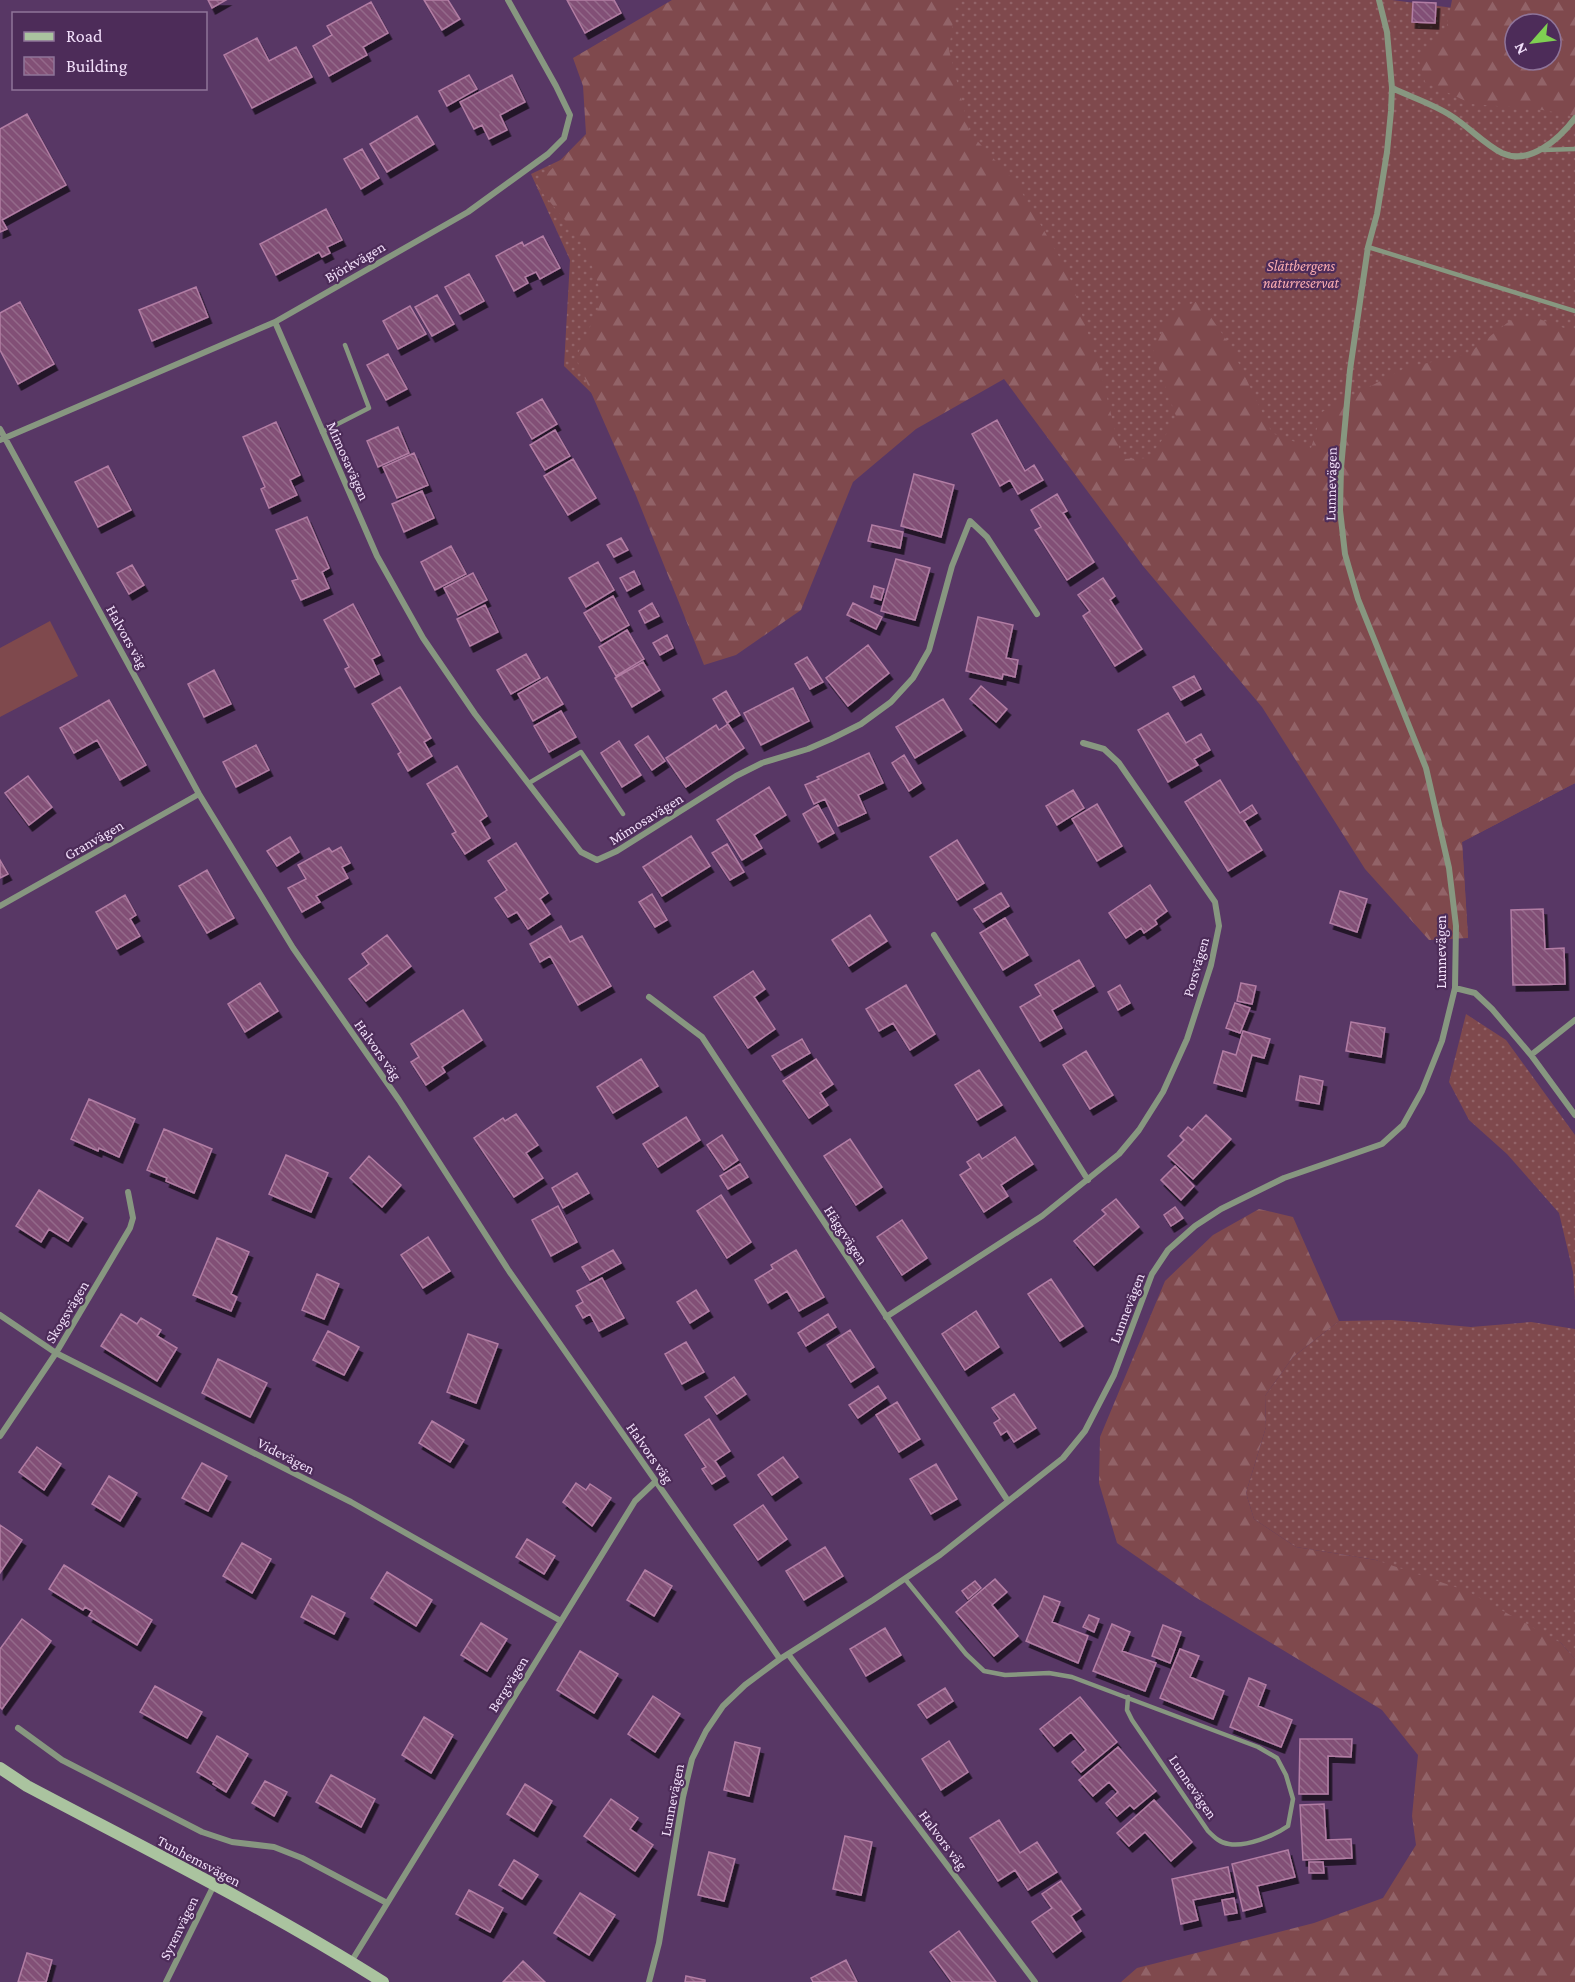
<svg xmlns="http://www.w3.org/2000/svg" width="1575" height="1982" font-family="'Crimson Pro',serif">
<defs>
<pattern id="grass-dots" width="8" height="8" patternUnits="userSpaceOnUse" patternTransform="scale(1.5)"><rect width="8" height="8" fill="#7f494d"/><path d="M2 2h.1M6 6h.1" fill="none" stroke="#926368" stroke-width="1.8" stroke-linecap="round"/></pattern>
<pattern id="forest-firs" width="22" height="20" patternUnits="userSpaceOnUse" patternTransform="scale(1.5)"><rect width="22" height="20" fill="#7f494d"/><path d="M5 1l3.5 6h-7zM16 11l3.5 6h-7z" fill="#926368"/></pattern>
<pattern id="building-back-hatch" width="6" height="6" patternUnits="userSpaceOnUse" patternTransform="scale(1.5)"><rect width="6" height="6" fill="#825076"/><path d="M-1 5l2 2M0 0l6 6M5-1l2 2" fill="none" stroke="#94698a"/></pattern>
<filter id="shadow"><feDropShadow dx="3.5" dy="6" stdDeviation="0" flood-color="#0009"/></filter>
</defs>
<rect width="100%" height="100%" fill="#583765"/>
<path fill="url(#grass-dots)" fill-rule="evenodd" d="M717,0H1392L1575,24V783L1462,842L1468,938L1012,345L639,440L564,366L570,260L531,174L592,145ZM1515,24H1551V60H1515Z
M1466,1014L1506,1040L1575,1135V1301L1573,1272L1559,1213L1507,1154L1469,1120L1449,1082Z
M1392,1320L1471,1327L1531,1322L1575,1329V1659L1561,1643L1376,1560L1296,1547L1254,1519L1246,1493L1266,1427L1265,1396L1293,1357L1339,1321Z"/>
<path fill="url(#forest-firs)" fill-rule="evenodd" d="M672,0H956L949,50L970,133L1017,184L1068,272L1101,373L1122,459L1149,458L1177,419L1153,352L1170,314L1199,300L1230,345L1272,433L1311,448L1322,412L1405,368L1467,354L1511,320L1531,316L1575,332V783L1462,842L1468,938L1429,940L1365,869L1262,707L1143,566L1004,379L916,429L853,482L801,610L736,655L704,665L635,493L576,358L603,298L584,243L536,185L586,134L583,86L573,58Z
M1452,0H1575V116L1537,109L1472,104L1425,82L1418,57L1446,30ZM1515,24H1551V60H1515Z
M1259,1209L1293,1217L1339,1321L1293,1357L1265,1396L1266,1427L1246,1493L1254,1519L1296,1547L1376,1560L1467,1591L1561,1643L1575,1659V1982H1121L1137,1968L1314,1923L1383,1898L1416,1845L1412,1816L1418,1755L1382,1710L1195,1597L1117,1543L1099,1483L1100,1437L1165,1281L1213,1235Z"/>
<path fill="#7f494d" d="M50,621L78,676L0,717V648Z"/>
<path fill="url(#building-back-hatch)" stroke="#b27da4" stroke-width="1.5" filter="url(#shadow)" d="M208,0H226L212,8Z
M424,0H448L460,19L442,30Z
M567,0H614L621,13L585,33Z
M371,2L388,33L363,47L367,55L329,76L313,46L332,35L327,26Z
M1413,2L1436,3L1435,23L1412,22Z
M257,38L269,61L296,47L312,77L252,108L224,55Z
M469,75L477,89L447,106L439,91Z
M512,75L525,102L500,115L507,130L489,139L482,125L474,129L460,102Z
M27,114L66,185L2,220L7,229L0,232V129Z
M417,116L434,144L387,172L370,144Z
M362,149L379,178L361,189L344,159Z
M326,209L342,240L327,247L330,253L322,257L319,252L276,275L260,244Z
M543,236L560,268L540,279L536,272L525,277L528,283L514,291L496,256L522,242L524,246Z
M469,274L484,301L460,314L445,287Z
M196,287L208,317L152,341L139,310Z
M437,295L454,324L432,336L415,307Z
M20,302L54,364L18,384L0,350V313Z
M410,306L426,334L398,349L383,321Z
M388,354L407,389L386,400L367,365Z
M542,399L557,424L532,439L517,413Z
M997,420L1025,471L1034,465L1043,480L1018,494L1010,480L1000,486L972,434Z
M276,422L300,475L290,480L297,495L269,508L261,489L265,487L243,437Z
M398,427L409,453L378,467L367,441Z
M555,430L570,456L545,470L530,445Z
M414,453L428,485L397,498L383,467Z
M573,459L596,498L568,515L544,476Z
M108,466L131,510L98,527L75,482Z
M914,474L954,485L941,537L901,526Z
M422,491L434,518L404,532L392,504Z
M1057,494L1067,511L1063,513L1094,562L1067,580L1035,530L1041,527L1031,510Z
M307,517L329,568L322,572L329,588L301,600L292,581L298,579L276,530Z
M872,525L903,532L900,548L868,541Z
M621,538L628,550L614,557L607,545Z
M451,546L466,574L435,590L421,562Z
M896,559L930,568L915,620L881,611Z
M598,562L614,590L586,607L569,578Z
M132,565L144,585L129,594L117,573Z
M634,571L640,584L627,591L620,578Z
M473,573L487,600L458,615L444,588Z
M1103,578L1115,596L1110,600L1142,649L1115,666L1083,616L1090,611L1078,595Z
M874,586L884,589L881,600L871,597Z
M613,596L629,625L601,641L584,613Z
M652,603L659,616L645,623L639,611Z
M853,603L882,617L876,629L847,615Z
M353,604L380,655L372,659L379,674L355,687L345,669L349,667L324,620Z
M485,605L498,632L470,646L457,619Z
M978,617L1013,625L1006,658L1018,660L1015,677L1003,674L1002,679L966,671Z
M627,630L644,659L616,676L599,647Z
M667,635L673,648L660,655L653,643Z
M868,645L889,673L848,706L826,678Z
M526,654L540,678L511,694L497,670Z
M807,657L823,682L810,689L795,664Z
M643,662L660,690L632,707L615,678Z
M214,670L231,704L204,717L188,684Z
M1194,676L1201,689L1181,700L1173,687Z
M547,677L563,704L533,721L518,694Z
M981,686L1007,709L996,722L970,699Z
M400,687L431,738L424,742L432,756L408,771L398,754L401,752L372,704Z
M793,688L809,721L761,745L744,713Z
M726,691L740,715L727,723L713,699Z
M943,699L962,730L915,758L896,727Z
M109,700L146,765L120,780L97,740L74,753L60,728Z
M561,711L576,737L549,752L534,726Z
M1168,713L1186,743L1201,734L1210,750L1194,759L1198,765L1168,782L1138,730Z
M728,724L744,748L686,787L666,758L716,725L719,730Z
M648,736L665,761L652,770L635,745Z
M619,741L641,775L622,787L601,753Z
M256,745L269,770L236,787L223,762Z
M869,753L883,783L858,795L866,813L838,826L825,799L814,804L805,785L819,779L817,777Z
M904,755L921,783L909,791L892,763Z
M457,766L487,816L480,821L490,838L465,854L452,834L456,832L427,784Z
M28,776L52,807L29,825L5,793Z
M1220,780L1240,813L1252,805L1257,813L1244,821L1262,850L1228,871L1185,802Z
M769,787L786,815L754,835L762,848L742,860L717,820Z
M1073,790L1084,808L1057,825L1046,806Z
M1097,804L1122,846L1097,861L1072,819Z
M818,805L834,833L818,842L803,814Z
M691,836L710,866L662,896L643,867Z
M290,837L299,852L277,866L267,851Z
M957,840L984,883L957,900L930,857Z
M516,843L548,893L540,899L550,914L528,929L517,912L508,917L495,898L507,890L488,861Z
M727,844L744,872L730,880L712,853Z
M341,847L350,863L342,867L348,878L316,896L320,902L302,912L288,888L306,879L298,865L329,848L332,852Z
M0,860L8,874L0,878Z
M207,870L234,918L207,933L179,886Z
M1150,885L1167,911L1155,920L1157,924L1144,933L1141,928L1126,938L1109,913Z
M1340,891L1367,899L1357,932L1330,923Z
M1001,893L1009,906L983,922L974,909Z
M652,894L667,920L655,927L639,902Z
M125,895L136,915L130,919L140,936L117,949L96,912Z
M1543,909L1545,949L1564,948L1565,984L1513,985L1511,910Z
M870,915L887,941L849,966L832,940Z
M1005,918L1028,955L1003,970L980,933Z
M561,926L570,942L582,936L611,986L578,1005L550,956L540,962L530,944Z
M387,935L411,966L366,1001L349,979L369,964L362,954Z
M1079,960L1094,986L1052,1010L1062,1028L1040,1041L1020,1007L1041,995L1035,985Z
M753,971L765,989L754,997L775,1029L748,1048L714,997Z
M260,983L278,1011L245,1032L228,1004Z
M1241,983L1256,986L1252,1004L1237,1001Z
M906,985L935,1034L910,1050L893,1023L879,1031L866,1009Z
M1120,985L1130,1003L1118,1010L1108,992Z
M1235,1003L1250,1008L1240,1033L1226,1028Z
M463,1010L482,1040L442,1067L445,1072L426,1085L411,1062L419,1057L411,1044Z
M1351,1022L1385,1028L1381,1057L1346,1051Z
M1243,1031L1270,1039L1264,1058L1252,1055L1242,1091L1214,1083L1223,1051L1236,1055Z
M802,1039L810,1053L781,1070L772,1056Z
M1086,1051L1113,1095L1090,1109L1063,1065Z
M641,1059L658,1086L613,1113L597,1087Z
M816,1059L833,1084L820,1093L828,1105L809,1118L783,1081Z
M979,1070L1002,1105L977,1120L955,1085Z
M1300,1076L1323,1081L1319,1104L1296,1100Z
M89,1099L135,1119L119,1157L99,1148L98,1151L71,1139Z
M516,1114L538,1145L526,1153L543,1178L514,1197L474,1138L503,1118L505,1121Z
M1206,1115L1231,1139L1193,1179L1168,1156L1184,1140L1180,1136L1188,1127L1192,1130Z
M686,1117L700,1140L658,1167L643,1144Z
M164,1129L212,1149L194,1193L166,1181L167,1178L147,1170Z
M722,1135L738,1160L724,1170L707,1145Z
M1015,1137L1033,1164L1001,1185L1008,1196L984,1212L960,1175L971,1168L967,1162L979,1154L982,1159Z
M850,1139L882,1187L856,1205L824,1156Z
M286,1155L328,1173L311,1212L269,1194Z
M369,1156L401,1185L382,1207L350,1178Z
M740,1164L748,1177L728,1189L720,1176Z
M1175,1166L1194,1186L1181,1200L1161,1180Z
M577,1173L589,1193L563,1208L552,1188Z
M39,1190L83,1218L68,1241L49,1229L41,1242L16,1226Z
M721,1195L751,1242L727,1258L697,1211Z
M1116,1199L1139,1227L1094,1265L1074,1241L1106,1214L1102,1210Z
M558,1206L577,1242L551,1256L532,1220Z
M1175,1207L1183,1218L1171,1226L1164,1215Z
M902,1220L927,1258L902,1275L877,1237Z
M428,1237L450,1271L423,1288L401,1255Z
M217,1238L249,1252L231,1294L237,1297L231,1311L193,1295Z
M613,1250L621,1263L590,1280L582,1267Z
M796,1250L824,1297L799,1311L787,1291L768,1303L755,1280L773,1269L771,1265Z
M317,1274L339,1284L324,1319L302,1310Z
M602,1278L624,1318L599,1331L590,1314L583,1318L576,1306L583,1302L577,1291Z
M1051,1279L1083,1326L1060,1341L1028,1294Z
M696,1290L709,1311L690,1323L677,1302Z
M976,1311L999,1347L965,1370L942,1334Z
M121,1314L137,1324L141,1318L161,1330L157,1336L177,1348L157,1381L101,1346Z
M828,1314L836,1327L806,1346L798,1333Z
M850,1330L874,1367L851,1382L827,1345Z
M328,1331L359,1347L344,1375L313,1360Z
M468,1334L498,1344L476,1403L447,1392Z
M686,1342L704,1372L682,1384L665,1354Z
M218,1359L267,1383L250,1417L202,1393Z
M734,1377L746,1394L717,1414L705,1397Z
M878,1386L886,1398L858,1418L849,1405Z
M1014,1394L1036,1428L1014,1442L1007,1431L1001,1435L994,1423L1000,1419L992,1408Z
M897,1402L920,1439L899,1452L876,1415Z
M709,1419L730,1451L715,1461L725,1476L712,1484L702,1469L706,1467L685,1435Z
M432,1421L464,1440L450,1462L419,1443Z
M37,1447L61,1464L44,1490L19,1472Z
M783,1457L798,1477L772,1495L758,1475Z
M202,1463L227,1476L208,1511L182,1498Z
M936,1464L957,1499L931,1514L910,1479Z
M109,1476L137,1493L120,1521L92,1504Z
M576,1483L586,1490L590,1484L611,1498L592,1526L563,1502Z
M763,1505L787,1539L758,1560L734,1525Z
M0,1525L22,1540L0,1573Z
M527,1539L555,1556L544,1574L516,1557Z
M242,1543L271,1559L252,1593L223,1576Z
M825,1547L843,1576L804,1600L786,1571Z
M64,1565L152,1620L137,1645L89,1616L92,1611L85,1607L83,1610L49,1589Z
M645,1570L672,1586L654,1616L627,1600Z
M387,1572L432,1600L416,1626L371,1598Z
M995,1579L1007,1592L992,1605L1018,1636L994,1656L956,1612Z
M975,1581L981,1588L968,1599L962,1591Z
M312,1596L345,1613L334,1634L301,1617Z
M1044,1596L1060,1602L1052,1622L1088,1636L1078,1663L1026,1641Z
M1089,1615L1099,1619L1094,1632L1083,1627Z
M22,1619L51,1641L2,1709L0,1707V1649Z
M481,1623L507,1639L487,1671L461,1655Z
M1112,1624L1130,1632L1122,1651L1156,1663L1145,1691L1093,1671Z
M1163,1625L1181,1632L1170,1663L1152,1656Z
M885,1628L901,1655L866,1676L850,1649Z
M1180,1649L1199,1656L1190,1677L1224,1691L1213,1719L1160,1698Z
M580,1651L618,1674L594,1713L557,1690Z
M1249,1678L1266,1685L1258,1706L1292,1720L1281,1747L1230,1727Z
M155,1686L202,1712L187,1738L140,1712Z
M945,1688L953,1701L927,1718L918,1705Z
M653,1696L680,1714L655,1752L628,1734Z
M1080,1697L1117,1742L1081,1772L1072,1762L1086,1750L1071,1732L1054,1746L1040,1729Z
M424,1717L453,1735L431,1773L402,1755Z
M217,1736L248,1754L226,1792L213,1784L214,1782L197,1772Z
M1300,1739H1352L1351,1757L1328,1756V1794H1299Z
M949,1741L968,1772L941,1790L922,1759Z
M735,1742L760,1748L749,1796L724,1790Z
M1118,1747L1156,1791L1134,1809L1130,1805L1117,1816L1106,1803L1118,1792L1109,1782L1093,1796L1079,1780Z
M331,1775L375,1799L361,1827L316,1802Z
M265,1781L287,1792L274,1816L252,1803Z
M525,1784L552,1801L534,1831L507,1814Z
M611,1799L638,1818L630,1829L653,1845L635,1871L584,1836Z
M1154,1800L1192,1842L1171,1861L1145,1832L1129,1846L1117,1833Z
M1324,1804L1326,1840L1351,1839L1352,1858L1303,1860L1300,1805Z
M999,1820L1020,1853L1037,1842L1057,1872L1028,1890L1015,1870L998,1881L970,1838Z
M845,1836L872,1842L861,1895L833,1889Z
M1288,1850L1295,1877L1257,1886L1262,1906L1243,1911L1232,1864Z
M709,1852L735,1859L724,1901L698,1895Z
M514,1860L538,1875L522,1899L499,1885Z
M1309,1862H1323L1324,1873H1309Z
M1228,1867L1233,1892L1193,1900L1198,1920L1181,1924L1172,1879Z
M1061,1881L1081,1909L1071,1916L1081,1931L1053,1952L1032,1922L1052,1908L1042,1894Z
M469,1890L503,1908L490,1932L456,1914Z
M580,1893L615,1915L589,1955L554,1933Z
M1234,1898L1237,1913L1225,1915L1222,1900Z
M959,1931L996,1982H952L930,1952Z
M27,1953L52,1960L46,1982H18Z
M846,1960L857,1982H813L811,1978Z
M523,1961L545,1982H503Z
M686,1976L705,1980V1982H685Z"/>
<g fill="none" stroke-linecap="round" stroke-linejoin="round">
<path stroke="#879780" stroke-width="4.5" d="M1543,150L1575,149
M1368,247L1575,311
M322,432L369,408L345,345
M529,783L581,752L623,814
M905,1579L966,1654L984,1671L1005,1675L1049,1673L1072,1677L1258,1747L1277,1758L1286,1775L1293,1799L1288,1826C1274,1836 1246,1847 1229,1844C1220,1843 1214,1837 1208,1831L1132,1720L1127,1710L1128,1697"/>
<path stroke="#879780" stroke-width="6" d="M1392,88C1411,97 1433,104 1450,115C1468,126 1484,144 1502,153C1530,166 1560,138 1575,118
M275,322L377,556L423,638L475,714L581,852L597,860L617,851L736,776L762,763L808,749L831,739L861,724L891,702L913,678L929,650L952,566L970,521L987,537L1037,614
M0,429L199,794L293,948L399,1100L509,1271L780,1659
M0,440L275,322L468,212L548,154L564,138L570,115L556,86L508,0
M0,906L199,794
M934,935L1088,1180
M1455,988L1475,993L1492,1009L1531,1055L1575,1115
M649,997L702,1037L1008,1501
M1531,1055L1575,1020
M0,1315L56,1353L351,1502L561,1621
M886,1317L1042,1216L1119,1154L1139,1130L1163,1092L1187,1039L1211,965L1219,926L1215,902L1119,763L1104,749L1083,743
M0,1436L56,1353L130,1228L133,1218L128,1192
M788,1654L1035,1982
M18,1728L62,1760L202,1832L232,1842L274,1847L302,1858L387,1903
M351,1962L635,1501L655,1482
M166,1982L214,1885
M649,1982L659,1943L683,1797L692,1759L706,1731L723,1706L745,1685L780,1659L873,1600L940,1555L1063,1458L1085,1431L1114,1375L1152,1274L1168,1250L1195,1226L1221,1209L1284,1178L1382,1144L1403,1125L1422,1091L1442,1041L1455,988L1456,926L1449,868L1426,768L1358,599L1345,554L1340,510L1341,468L1350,370L1368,247L1377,214L1387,152L1391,111L1392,88L1387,32L1379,0"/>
<path stroke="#aac39f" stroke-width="12" d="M0,1768L27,1786C146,1849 269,1910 383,1982"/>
</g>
<g text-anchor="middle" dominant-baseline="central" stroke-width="4.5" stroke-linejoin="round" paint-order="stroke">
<g font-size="15" fill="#f2dffa" stroke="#4d2c59">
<text transform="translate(355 262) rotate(-30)">Björkvägen</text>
<text transform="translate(348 461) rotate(66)">Mimosavägen</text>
<text transform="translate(1331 484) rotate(-89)">Lunnevägen</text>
<text transform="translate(127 637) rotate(61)">Halvors väg</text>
<text transform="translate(646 819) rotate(-32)">Mimosavägen</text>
<text transform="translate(94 840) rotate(-30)">Granvägen</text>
<text transform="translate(1441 952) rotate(-90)">Lunnevägen</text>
<text transform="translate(1196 967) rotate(-74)">Porsvägen</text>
<text transform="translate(378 1050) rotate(55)">Halvors väg</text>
<text transform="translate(846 1235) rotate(57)">Häggvägen</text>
<text transform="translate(1127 1308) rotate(-69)">Lunnevägen</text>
<text transform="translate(67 1312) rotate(-59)">Skogsvägen</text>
<text transform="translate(650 1453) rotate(55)">Halvors väg</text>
<text transform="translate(286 1456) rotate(27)">Videvägen</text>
<text transform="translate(508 1684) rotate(-58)">Bergvägen</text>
<text transform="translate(1193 1787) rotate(56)">Lunnevägen</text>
<text transform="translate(672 1800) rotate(-79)">Lunnevägen</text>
<text transform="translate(943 1840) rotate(53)">Halvors väg</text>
<text transform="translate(199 1861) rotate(28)">Tunhemsvägen</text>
<text transform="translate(179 1928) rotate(-64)">Syrenvägen</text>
</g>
<g font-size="15" font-style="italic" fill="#fbadb1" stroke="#4d2c59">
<text x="1301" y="266">Slättbergens<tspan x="1301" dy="17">naturreservat</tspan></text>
</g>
</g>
<rect x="12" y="12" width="195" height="78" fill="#4d2c59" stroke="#8f7499" stroke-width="1.5"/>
<rect x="24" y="32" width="30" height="9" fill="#aac39f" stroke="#8f7499" stroke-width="1.5"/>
<text x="66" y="42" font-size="18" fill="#f2dffa">Road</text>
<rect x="24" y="57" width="30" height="18" fill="url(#building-back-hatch)" stroke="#8f7499" stroke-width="1.5"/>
<text x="66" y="72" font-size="18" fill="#f2dffa">Building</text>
<g transform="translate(1533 42) rotate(242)"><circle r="28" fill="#4d2c59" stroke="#8f7499" stroke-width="1.5"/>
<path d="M0-4.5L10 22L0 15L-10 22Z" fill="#7fd052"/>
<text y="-9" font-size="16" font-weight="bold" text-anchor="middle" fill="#f2dffa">N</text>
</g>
</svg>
